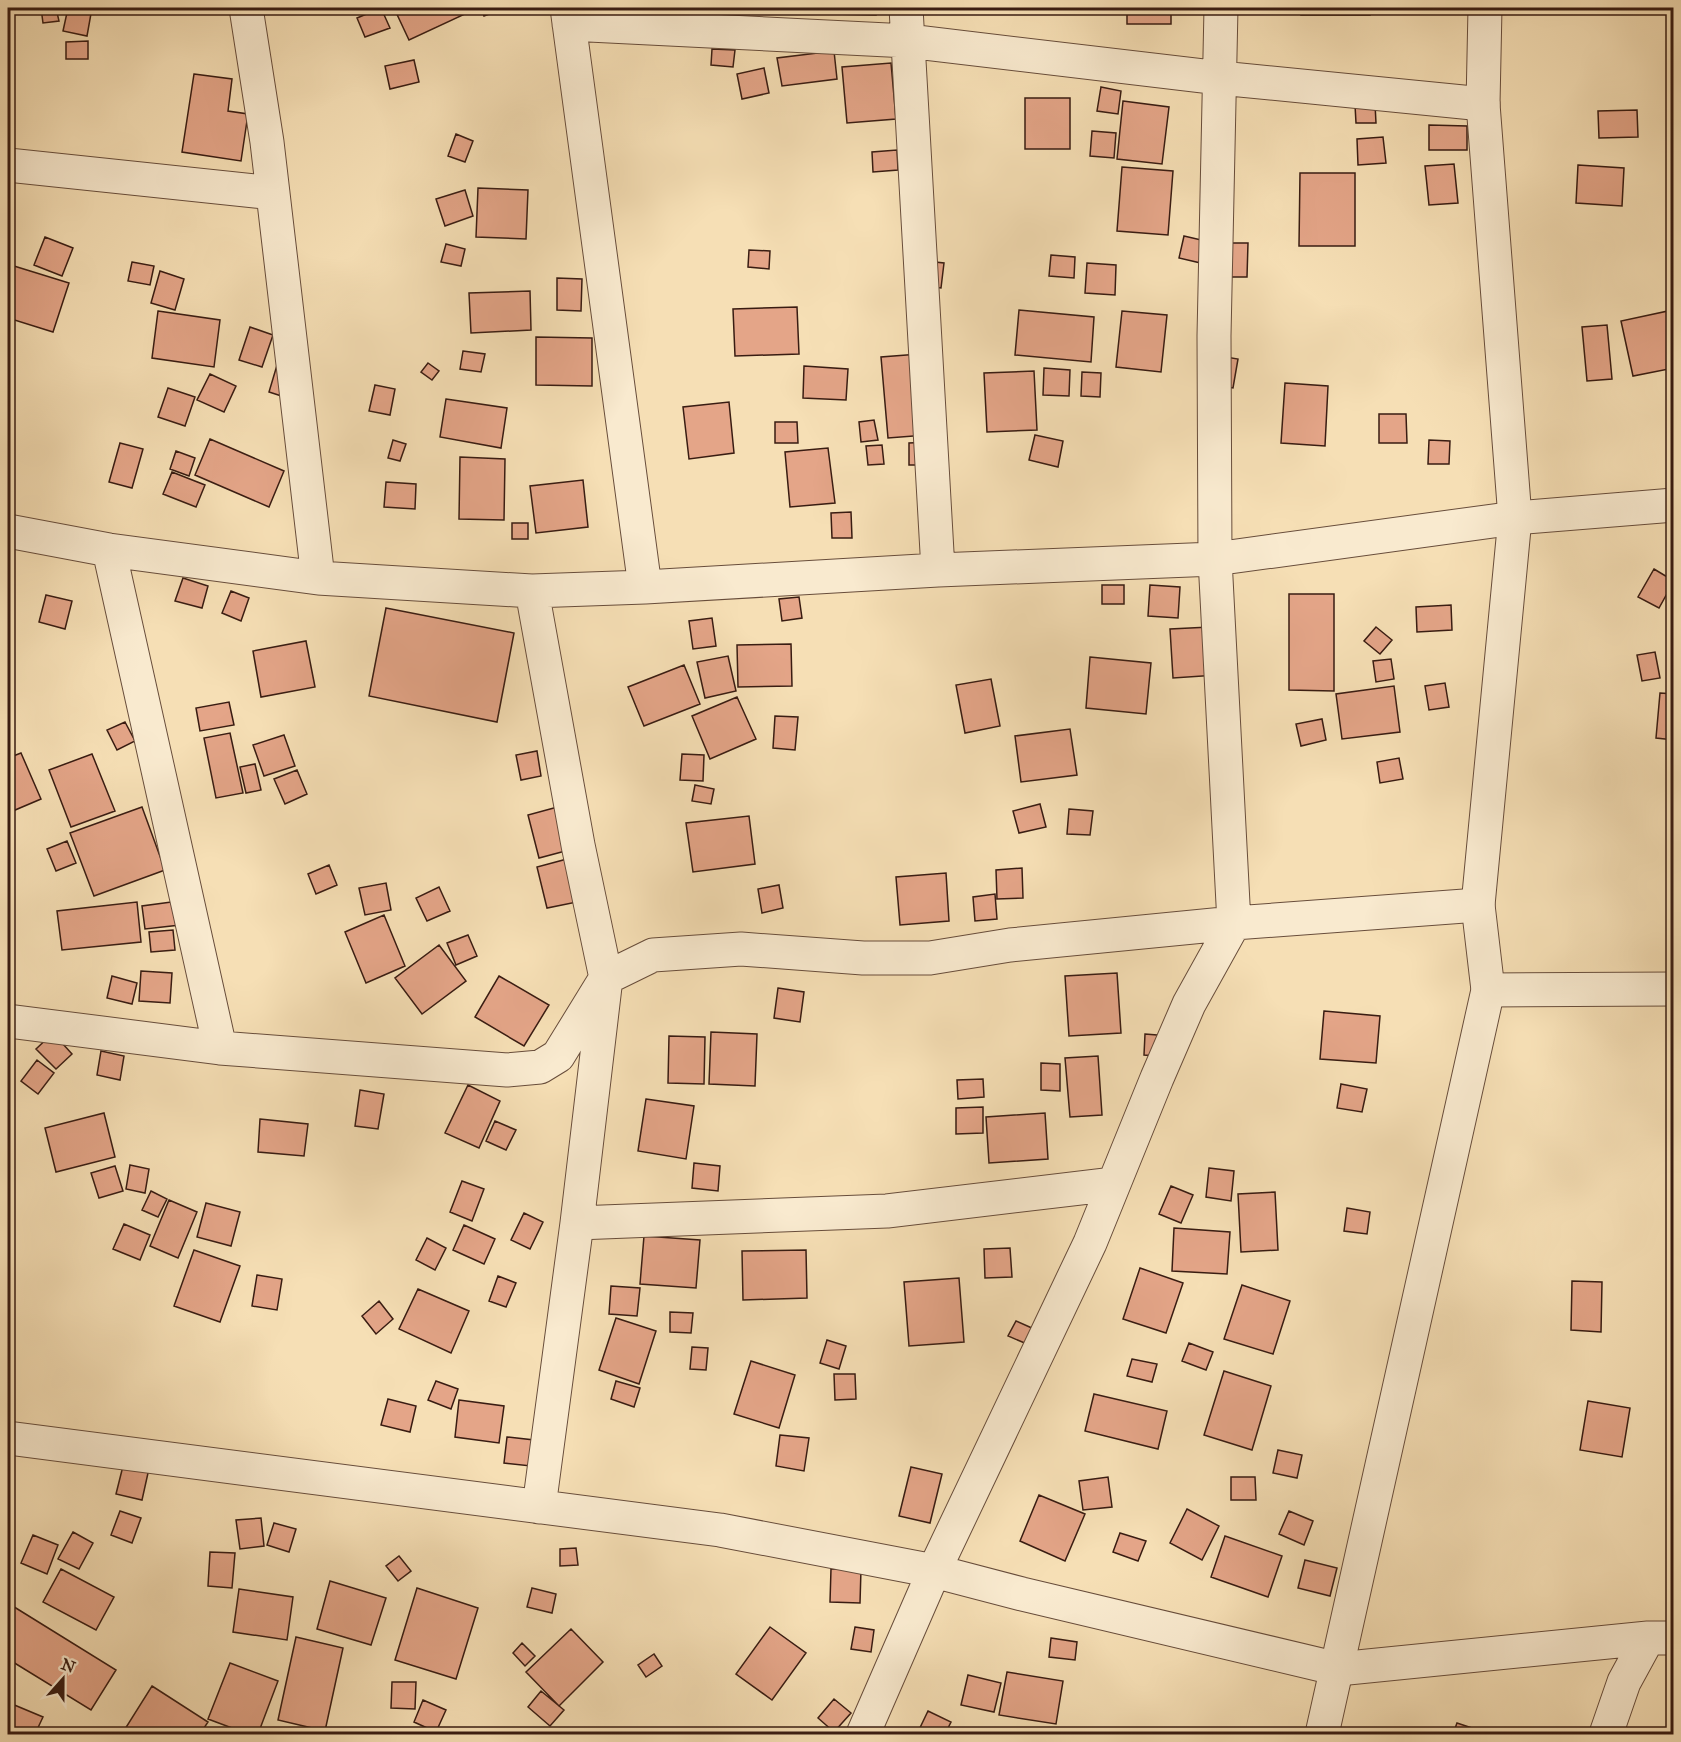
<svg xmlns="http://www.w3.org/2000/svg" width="1681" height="1742" font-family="'IM FELL Great Primer',serif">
<rect width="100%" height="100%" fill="#f6dfb5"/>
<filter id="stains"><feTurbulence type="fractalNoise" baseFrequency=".00333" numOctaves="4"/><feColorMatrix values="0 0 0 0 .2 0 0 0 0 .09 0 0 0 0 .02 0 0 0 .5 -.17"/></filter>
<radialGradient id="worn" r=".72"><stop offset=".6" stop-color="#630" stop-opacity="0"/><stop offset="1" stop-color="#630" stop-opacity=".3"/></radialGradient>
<path fill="#e4a588" stroke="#391c12" stroke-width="1.5" d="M41,8H56L59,21L43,23Z
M68,8H92L87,36L63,31Z
M113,8H160V9L113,12Z
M206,8H224V14L205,13Z
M381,8L390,28L365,37L357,18Z
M394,8H462L465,14L409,40Z
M481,8H505L484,16Z
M832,8H876V15L831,14Z
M1127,8H1171V24H1127Z
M1301,8H1370V15H1301Z
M88,41V59H66V42Z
M712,49L735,50L733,67L711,65Z
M834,51L837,79L782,86L777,58Z
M414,60L419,82L390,89L385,66Z
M891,63L896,119L847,123L842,67Z
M764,68L769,93L742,99L737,74Z
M194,74L232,79L228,111L248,114L241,161L182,152Z
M1101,87L1121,91L1118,114L1097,111Z
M1025,98H1070V149H1025Z
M1123,101L1169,107L1162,164L1117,159Z
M1375,104L1376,123H1356L1355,105Z
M1637,110L1638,137L1599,138L1598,111Z
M1429,125L1467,126V150H1429Z
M1092,131L1116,133L1114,158L1090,156Z
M456,134L473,141L465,162L448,156Z
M1383,137L1386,163L1358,165L1357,139Z
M897,150L898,170L873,172L872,152Z
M1454,164L1458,203L1429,205L1425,166Z
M1578,165L1624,168L1622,206L1576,203Z
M1122,167L1173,171L1168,235L1117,231Z
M1300,173H1355V246H1299Z
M478,188L528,190L526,239L476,237Z
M465,190L473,216L445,226L436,199Z
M1184,236L1210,242L1205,264L1179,258Z
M45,237L73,248L62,276L34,265Z
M1221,243H1248L1247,277H1221Z
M446,244L465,249L461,266L441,262Z
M749,250L770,251L769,269L748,267Z
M1051,255L1075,257L1074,278L1049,276Z
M916,260L944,263L941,288L913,285Z
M132,262L154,266L150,285L128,281Z
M1087,263L1116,265L1115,295L1085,293Z
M14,266L69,283L53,332L8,318V285Z
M160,271L184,279L175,310L151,303Z
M557,278L582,279L581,311L557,310Z
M530,291L531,330L471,333L469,293Z
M797,307L799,354L735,356L733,309Z
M1019,310L1094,317L1091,362L1015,355Z
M158,311L220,320L214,367L152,358Z
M1122,311L1167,315L1161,372L1116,367Z
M1668,311L1674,339V368L1633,376L1621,321Z
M1607,325L1612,379L1587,381L1582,327Z
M250,327L273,335L262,367L239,360Z
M536,337L592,338V386L536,385Z
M463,351L485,354L481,372L460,369Z
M932,353L939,434L888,438L881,357Z
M280,355L294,400L269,392Z
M1214,355L1238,359L1233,388L1209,384Z
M428,363L439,371L432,380L421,372Z
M804,366L848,369L846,400L803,398Z
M1044,368L1070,370L1069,396L1043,395Z
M1034,371L1037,430L987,432L984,373Z
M1082,372L1101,373L1100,397L1081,396Z
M210,374L236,386L224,412L197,400Z
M1285,383L1328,386L1325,446L1281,443Z
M375,385L395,389L390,415L369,411Z
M168,388L195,397L185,426L158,417Z
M446,399L507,408L501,448L440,437Z
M729,402L734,453L689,459L683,407Z
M1379,414H1406L1407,443H1379Z
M874,420L878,440L861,442L859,422Z
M775,422H797L798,443H775Z
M1035,435L1063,441L1058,467L1029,460Z
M210,439L284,471L269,507L195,475Z
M393,440L406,444L400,461L388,458Z
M1429,440L1450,441L1449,464H1428Z
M931,442V465H909V443Z
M120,443L143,449L132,488L109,482Z
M882,445L884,464L868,465L866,446Z
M828,448L835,503L790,507L785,452Z
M176,451L195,458L189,476L170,469Z
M460,457L505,459L504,520L459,519Z
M172,472L205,485L196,507L163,494Z
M583,480L588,527L536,533L530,486Z
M386,482L416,484L415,509L384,507Z
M851,512L852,538H832L831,513Z
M512,523H528V539H512Z
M1654,569L1674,581L1659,608L1638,597Z
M183,578L208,586L202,608L175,601Z
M1102,585H1124V604H1102Z
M1150,585L1180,587L1178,618L1148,616Z
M231,591L249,598L241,621L222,613Z
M1289,594H1334V691L1289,690Z
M46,595L72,601L65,629L39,622Z
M799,597L802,618L782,621L779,599Z
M1451,605L1452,630L1417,632L1416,607Z
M386,608L514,633L497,722L369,696Z
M12,612L14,672H8V613Z
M712,618L716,646L693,649L689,621Z
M1230,626L1232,674L1173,678L1170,629Z
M1376,627L1392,640L1380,654L1364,641Z
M306,641L315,687L261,697L253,651Z
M791,644L792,686L738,687L737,645Z
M1655,652L1660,678L1642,681L1637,655Z
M728,656L736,691L705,698L697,662Z
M1090,657L1151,663L1146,714L1086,708Z
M1391,659L1394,679L1376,682L1373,661Z
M684,665L700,704L644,726L628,687Z
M991,679L1000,726L965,733L956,685Z
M1445,683L1449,707L1429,710L1425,686Z
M1394,686L1400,732L1342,739L1336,694Z
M1660,693L1674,694V740L1656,738Z
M737,697L756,739L710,759L692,716Z
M229,702L234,725L200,731L196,708Z
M775,716L798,717L795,750L773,748Z
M1322,719L1326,740L1301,746L1296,724Z
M125,722L135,741L117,750L107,730Z
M1070,729L1077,775L1021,782L1015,736Z
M230,733L243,793L216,798L204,738Z
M284,735L295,766L264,776L253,745Z
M537,751L541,776L521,780L516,755Z
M21,753L41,799L8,813V758Z
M92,754L115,811L71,827L49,770Z
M682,754L704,755L703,781L680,780Z
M1399,758L1403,779L1380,783L1377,762Z
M255,764L261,790L246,793L240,767Z
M297,770L307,794L285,804L274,779Z
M695,785L714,789L711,804L692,801Z
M576,802L588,845L539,858L528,815Z
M1040,804L1046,827L1019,833L1013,811Z
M142,807L165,870L94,896L70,833Z
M1069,809L1093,811L1090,835L1067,834Z
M749,816L755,864L693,872L686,823Z
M67,841L76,863L56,871L47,849Z
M567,859L577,902L547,908L537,867Z
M329,865L337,885L316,894L308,874Z
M1022,868L1023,898L997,899L996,870Z
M946,873L949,921L900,925L896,877Z
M386,883L391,910L365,915L359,888Z
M779,885L783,908L762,913L758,889Z
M439,887L450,911L427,921L416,898Z
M995,894L997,919L975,921L973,897Z
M186,900L189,924L145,929L142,906Z
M137,902L141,942L62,950L57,911Z
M384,915L405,966L366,983L345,932Z
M173,930L175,950L151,952L149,932Z
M468,935L477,956L456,965L447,943Z
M439,945L466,981L422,1014L395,978Z
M141,971L172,973L170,1003L139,1001Z
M1117,973L1121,1033L1069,1036L1065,976Z
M112,976L137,983L132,1004L107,998Z
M499,976L549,1005L524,1046L475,1017Z
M778,988L804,992L800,1022L774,1018Z
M1324,1011L1380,1016L1376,1063L1320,1059Z
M711,1032L757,1034L755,1086L709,1084Z
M53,1033L72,1054L56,1069L36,1049Z
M1145,1034L1169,1036L1168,1057L1144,1055Z
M669,1036L705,1037L704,1084L668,1083Z
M101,1051L124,1056L120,1080L97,1075Z
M1098,1056L1102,1115L1070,1117L1065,1058Z
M37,1060L54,1073L38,1094L21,1081Z
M1041,1063L1060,1064V1091L1041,1090Z
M983,1079L984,1097L958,1099L957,1080Z
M1341,1084L1367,1089L1362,1112L1337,1108Z
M468,1085L500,1101L479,1148L445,1133Z
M360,1090L384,1094L378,1129L355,1126Z
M646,1099L694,1106L686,1159L638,1151Z
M983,1107V1133L956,1134V1108Z
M104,1113L115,1157L56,1172L45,1128Z
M1045,1113L1048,1159L989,1163L986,1117Z
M260,1119L308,1124L304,1156L258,1152Z
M495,1121L516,1130L506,1150L486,1141Z
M694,1163L720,1166L718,1191L692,1188Z
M130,1165L149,1169L145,1193L126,1189Z
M115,1166L123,1191L99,1198L91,1173Z
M1209,1168L1234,1171L1231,1201L1206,1197Z
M462,1181L484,1189L472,1221L450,1212Z
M1171,1186L1193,1195L1181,1223L1159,1214Z
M151,1191L167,1199L158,1217L142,1210Z
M1275,1192L1278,1250L1241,1252L1238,1194Z
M169,1200L197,1212L178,1258L150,1246Z
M206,1203L240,1212L231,1246L197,1237Z
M1347,1208L1370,1212L1367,1234L1344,1231Z
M524,1213L543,1222L530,1249L511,1240Z
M124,1224L150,1235L140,1260L113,1249Z
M464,1225L495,1239L484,1264L453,1250Z
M1174,1228L1230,1232L1227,1274L1172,1271Z
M644,1236L700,1240L696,1288L640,1284Z
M427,1238L446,1248L435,1270L416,1260Z
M1010,1248L1012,1277L985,1278L984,1249Z
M194,1250L240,1266L220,1322L174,1306Z
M806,1250L807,1298L743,1300L742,1251Z
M1140,1268L1183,1283L1166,1333L1123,1319Z
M257,1275L282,1279L277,1310L252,1306Z
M498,1276L516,1283L506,1307L489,1301Z
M959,1278L964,1342L909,1346L904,1282Z
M1572,1281L1602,1282L1601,1332L1571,1330Z
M1242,1285L1290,1301L1273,1354L1224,1339Z
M611,1286L640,1288L637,1316L609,1314Z
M418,1289L469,1311L451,1353L399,1329Z
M379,1301L393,1319L376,1334L362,1316Z
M670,1312L693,1313L691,1333L670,1332Z
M616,1318L656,1331L639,1384L599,1370Z
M1016,1321L1034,1329L1027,1344L1008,1336Z
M827,1340L846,1346L839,1369L820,1363Z
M1189,1343L1213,1352L1206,1370L1182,1361Z
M692,1347L708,1348L706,1370L690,1369Z
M1132,1359L1157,1364L1152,1382L1127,1376Z
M751,1361L795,1375L779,1428L734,1414Z
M1224,1371L1271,1386L1252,1450L1204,1435Z
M834,1374H855L856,1399L835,1400Z
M436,1381L458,1389L451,1409L428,1400Z
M616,1381L640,1388L634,1407L611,1399Z
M1094,1394L1167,1411L1158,1449L1085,1431Z
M388,1399L416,1406L410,1432L381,1425Z
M459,1400L504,1406L499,1443L455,1437Z
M1588,1401L1630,1408L1622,1457L1580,1450Z
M780,1435L809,1438L804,1471L776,1466Z
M507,1437L534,1440L531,1466L504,1463Z
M1278,1450L1302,1455L1297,1478L1273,1473Z
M125,1458L150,1464L142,1500L116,1494Z
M911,1467L942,1474L930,1523L899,1516Z
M1108,1477L1112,1507L1083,1510L1079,1481Z
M1231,1477H1255L1256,1500H1231Z
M1039,1495L1085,1514L1065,1561L1020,1541Z
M1187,1509L1219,1526L1202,1560L1170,1543Z
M120,1511L141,1518L132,1543L111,1535Z
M1289,1511L1313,1521L1304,1545L1279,1534Z
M261,1518L264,1546L240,1549L236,1520Z
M274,1523L296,1529L289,1552L267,1545Z
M73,1532L93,1543L79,1569L58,1559Z
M1120,1533L1146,1541L1138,1561L1113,1552Z
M33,1535L58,1545L47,1574L21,1563Z
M1225,1536L1282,1556L1268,1597L1211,1577Z
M576,1548L578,1565L560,1566V1549Z
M210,1552L235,1553L232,1588L208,1586Z
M399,1556L411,1571L398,1581L386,1566Z
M1305,1560L1337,1568L1330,1596L1298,1588Z
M61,1569L114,1597L96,1630L43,1602Z
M831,1569H861L860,1603L830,1602Z
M330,1581L386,1598L371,1645L317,1629Z
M417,1588L478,1608L456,1679L395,1660Z
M532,1588L556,1594L552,1613L527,1607Z
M239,1589L293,1597L287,1640L233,1632Z
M11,1605L116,1670L91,1710L8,1659V1610Z
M770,1627L806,1653L772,1700L736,1674Z
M855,1627L874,1630L871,1652L851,1649Z
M571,1629L603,1662L559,1706L526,1672Z
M296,1637L343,1648L325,1731L278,1720Z
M1051,1638L1077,1642L1075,1660L1049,1657Z
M522,1643L535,1656L525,1666L513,1653Z
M654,1654L662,1666L646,1677L638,1665Z
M230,1663L278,1681L258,1734H248L208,1719Z
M1007,1672L1063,1681L1056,1724L999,1715Z
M968,1675L1001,1683L994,1712L961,1705Z
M392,1682H416L415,1709L391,1708Z
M152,1686L208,1722L200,1734H133L125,1729Z
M541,1691L564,1710L550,1726L528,1707Z
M834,1699L851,1713L834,1732L818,1718Z
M423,1700L446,1710L436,1732L414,1722Z
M12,1704L43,1717L35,1734H8V1716Z
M928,1711L951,1722L945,1734H917Z
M1457,1723L1490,1734H1453Z"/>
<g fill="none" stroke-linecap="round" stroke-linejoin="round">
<defs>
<path id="minor" d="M246,8L267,142L318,578
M567,8L645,587
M906,8L938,570
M569,24L908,41L1220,78L1483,104
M8,165L273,193
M8,531L109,550L318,578L532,591L645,587L938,570L1215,559L1515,518L1674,505
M109,550L220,1048
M532,591L578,845L606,978L577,1223L539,1507
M1488,990L1674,989
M8,1021L220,1048L507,1070L540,1067L558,1056L606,978L653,955L741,949L863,958H930L1010,945L1234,923L1478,905
M577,1223L887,1211L1114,1184
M8,1438L720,1530L934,1571L1022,1594L1338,1669L1648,1638H1674
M863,1734L934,1571L1090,1243L1157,1078L1189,1004L1234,923L1215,559L1214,336L1221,8
M1606,1734L1624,1682L1648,1638"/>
<path id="tertiary" d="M1322,1734L1488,990L1478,905L1515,518L1483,104L1485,8"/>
</defs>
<use href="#minor" stroke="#684d3b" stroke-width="35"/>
<use href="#tertiary" stroke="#684d3b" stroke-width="35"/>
<use href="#minor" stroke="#f9eacf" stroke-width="33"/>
<use href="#tertiary" stroke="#f9eacf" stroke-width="33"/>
</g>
<rect width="1681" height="1742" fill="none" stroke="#f6dfb5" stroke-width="30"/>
<rect x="9" y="9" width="1663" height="1724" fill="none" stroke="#391c12" stroke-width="3"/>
<rect x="15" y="15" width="1651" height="1712" fill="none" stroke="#391c12" stroke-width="1.5"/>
<g transform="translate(63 1679) rotate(21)" stroke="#f9eacf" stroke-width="4.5" paint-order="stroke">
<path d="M0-4.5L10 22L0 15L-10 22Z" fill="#391c12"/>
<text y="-9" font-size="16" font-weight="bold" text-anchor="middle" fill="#391c12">N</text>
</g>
<rect width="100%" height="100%" filter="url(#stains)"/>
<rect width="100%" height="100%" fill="url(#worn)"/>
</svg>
